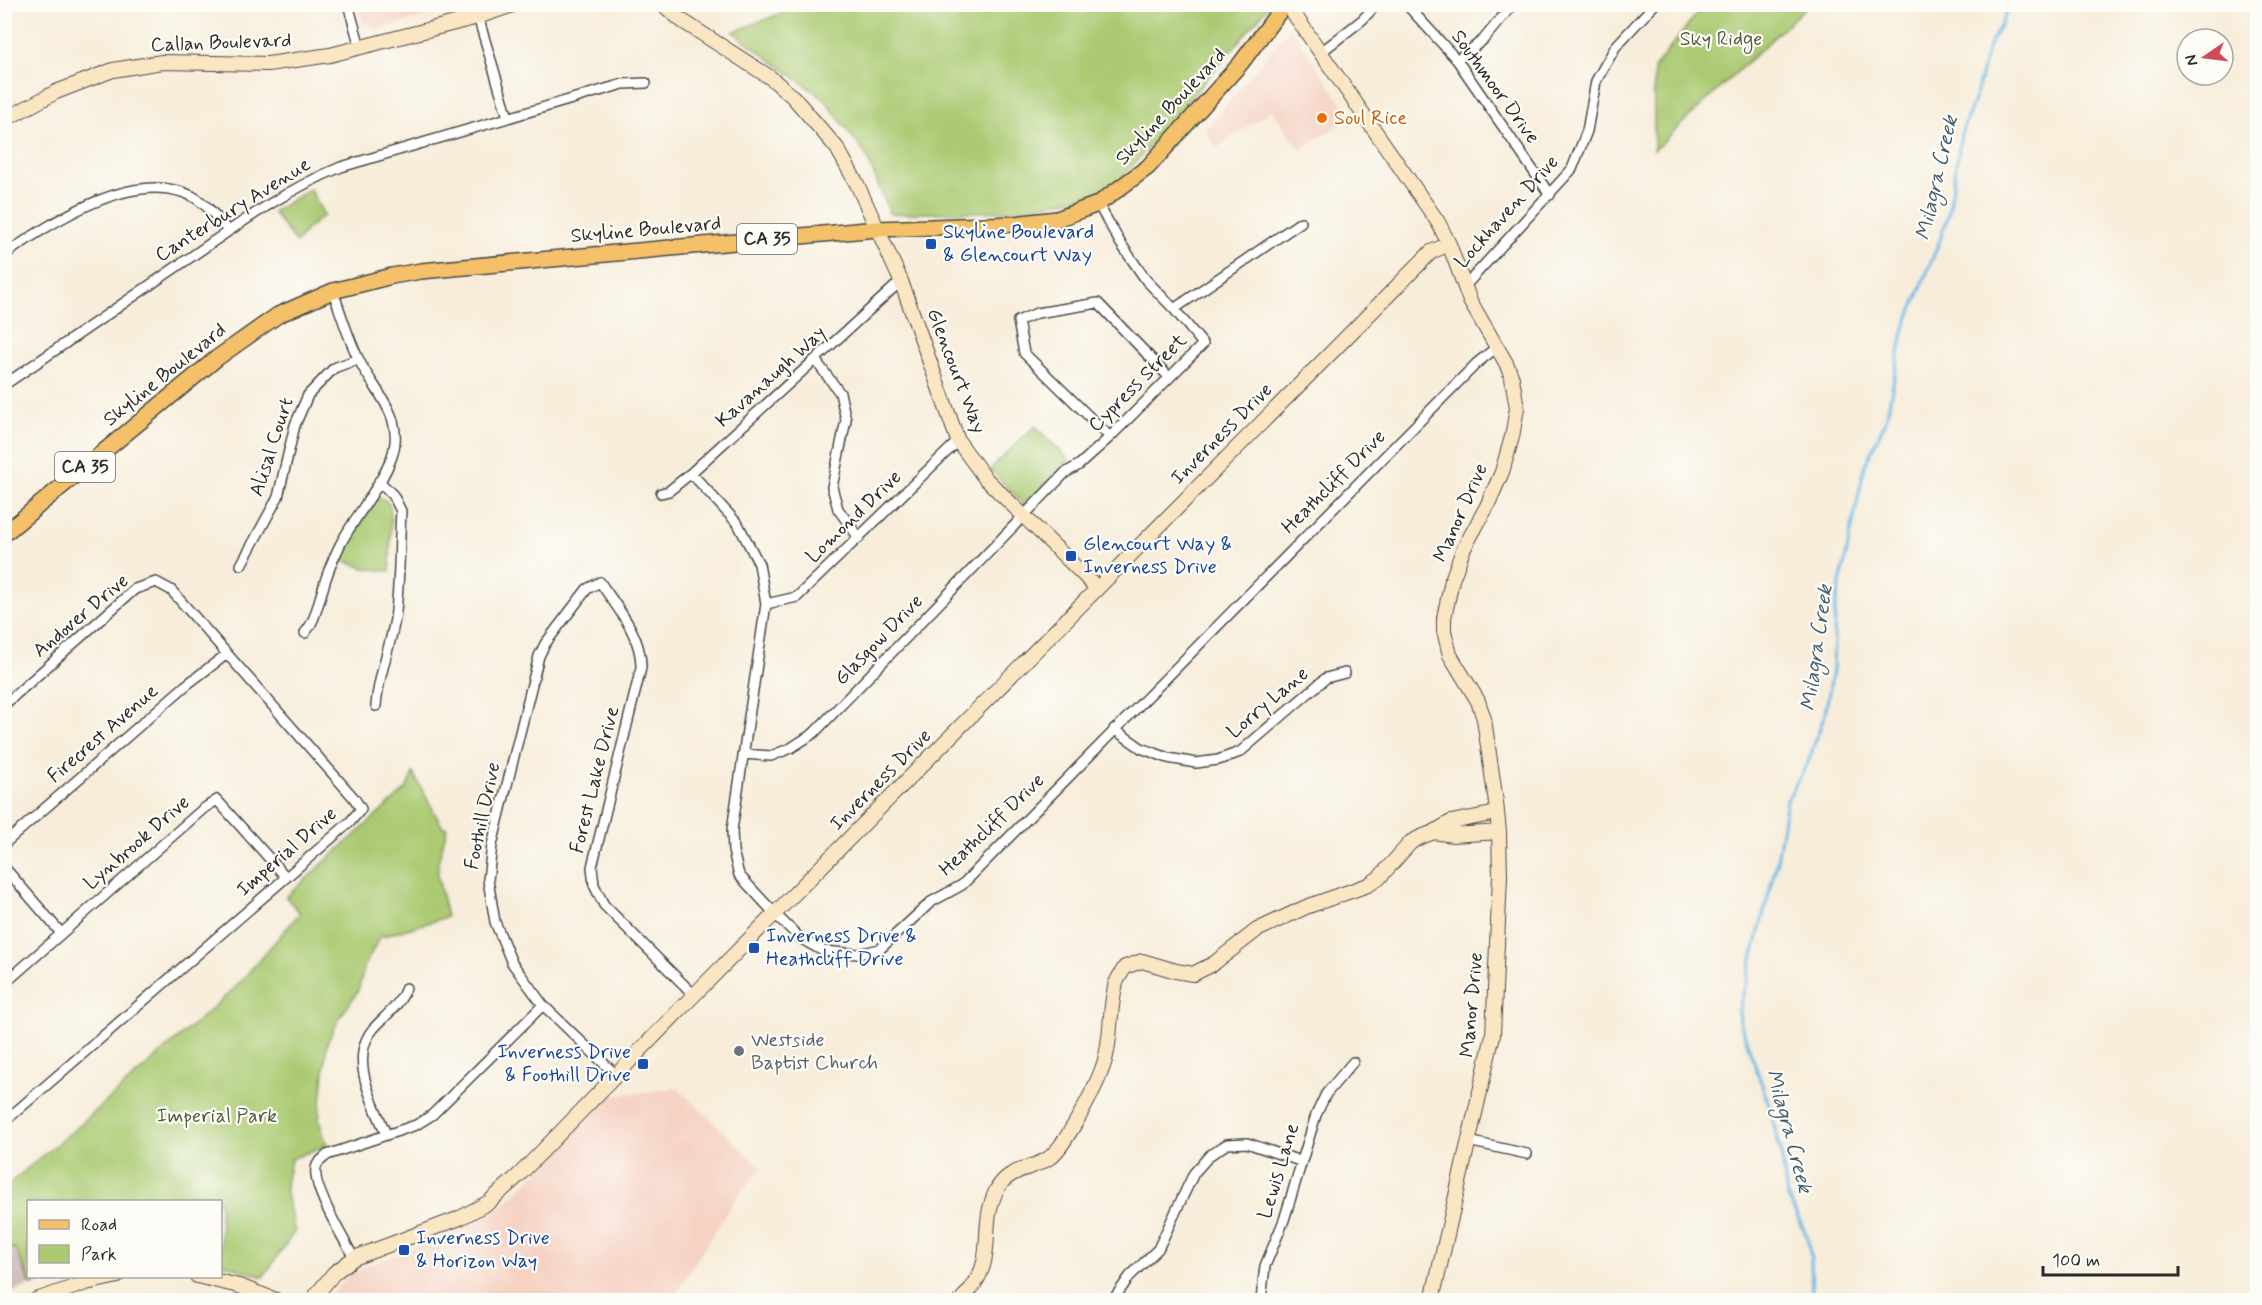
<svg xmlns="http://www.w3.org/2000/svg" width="2262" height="1305" font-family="Mynerve,sans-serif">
<rect width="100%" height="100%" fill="#fdfcf7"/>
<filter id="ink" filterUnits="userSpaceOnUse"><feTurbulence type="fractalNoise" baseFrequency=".0167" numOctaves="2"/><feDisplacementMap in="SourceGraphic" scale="12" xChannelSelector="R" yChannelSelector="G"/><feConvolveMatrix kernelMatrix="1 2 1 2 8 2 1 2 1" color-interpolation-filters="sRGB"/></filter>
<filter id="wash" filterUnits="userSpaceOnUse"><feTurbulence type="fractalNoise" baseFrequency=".008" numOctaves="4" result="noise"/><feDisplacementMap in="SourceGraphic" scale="24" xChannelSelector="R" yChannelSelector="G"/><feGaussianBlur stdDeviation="1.35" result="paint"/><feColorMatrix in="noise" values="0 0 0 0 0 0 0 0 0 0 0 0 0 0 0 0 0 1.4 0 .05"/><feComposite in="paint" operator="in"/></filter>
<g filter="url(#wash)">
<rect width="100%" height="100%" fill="#f7edda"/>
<path fill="#f5d2c2" d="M357,5V4L467,5L377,30L362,21Z
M1290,28L1351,116L1301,150L1272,110L1217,148L1205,130Z
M678,1088L761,1168L733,1202L672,1300H325L352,1272L473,1223L494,1211L514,1195L610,1096Z"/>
<path fill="#d1bfbd" d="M4,1245L16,1250L31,1285L5,1295Z"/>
<path fill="#abca72" stroke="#6b7a4e" stroke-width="1.5" d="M802,5H1270L1122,178L1100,193L1016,211L890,214L866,155L825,100L733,32Z
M1704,5H1808L1654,150V68Z
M310,189L324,215L306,230L296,243L273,212Z
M1035,426L1069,460L1024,505L990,469Z
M376,499H384L389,504L391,511L390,571L364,568L342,560L356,531Z
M413,773L442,826L447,828L438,862V878L447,917L380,937L365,965L358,991L339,1019L327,1043L319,1120L327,1145L291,1159L285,1190L295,1231L263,1277L221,1263L220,1202H28V1276L54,1277L31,1285L16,1250L5,1245V1187L75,1129L235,988L300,913L286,897L406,789Z"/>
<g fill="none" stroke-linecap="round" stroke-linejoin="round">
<path stroke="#6cb9e6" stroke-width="3" d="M1812,1300L1811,1260L1807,1236L1787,1195L1781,1153L1770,1108L1740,1022L1739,1010L1777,861L1787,800L1808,762L1825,714L1833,670L1835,608L1865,465L1886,420L1903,332L1940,240L1949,211L1961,134L1977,92L1988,48L2007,13L2015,4"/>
</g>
</g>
<g filter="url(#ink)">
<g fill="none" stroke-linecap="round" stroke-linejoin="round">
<defs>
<path id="street" d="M348,4L360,47
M1406,4L1457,60L1550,195
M478,17L508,117
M1320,53L1362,20L1377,4
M1457,60L1483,40L1513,4
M4,255C51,223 133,167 192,196C207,204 218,219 228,231
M1464,287L1572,169L1587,131L1596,81L1616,46L1655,4
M1174,309L1301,222
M816,361L840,393L846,420L832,487L838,509L859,538
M4,385C65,344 125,302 185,261C236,226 285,190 341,167L623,84L646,83
M1110,437L1024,353L1018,321L1037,313L1098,303L1169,377
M691,473L738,524L759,564L766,604L732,830L733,851L739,875L776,915L800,938L823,951L858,954L880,949L931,902L962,885L1477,363L1497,347
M661,493L669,491L691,473L901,281
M241,565L278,497L295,425L308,395L334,368L358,359
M766,604L797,597L958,441
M305,633C315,621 317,607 322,592C326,576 333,559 340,545C355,516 380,488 391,459C407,417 375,393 359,360C348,338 341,314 333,291
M4,705L135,589L156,582L171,590L354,798L361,809L350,822L4,1122
M376,706C378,676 390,648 395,619C400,584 399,546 401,511L393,495L379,481
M1114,729L1141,748L1168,758L1196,763L1218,760L1240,752L1326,678L1345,673
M743,754L771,756L791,748L814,733L1065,473L1079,465L1110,437L1203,344L1174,309L1146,280L1121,244L1098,204
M4,844L185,686L227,654
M4,867L61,933
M4,984L203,809L217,800L285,876
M616,1075L543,1005L512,963L495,922L488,880L492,845L539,656L545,644L587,589L600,582C617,608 642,635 641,668L592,867L594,885L604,905L694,995
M386,1134C374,1104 347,1058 374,1028C386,1015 400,1005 406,988
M1468,1141L1527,1154
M354,1258C345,1241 308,1182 317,1165C318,1162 324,1158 327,1155L416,1125L432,1115L543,1005
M1113,1300L1130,1276L1158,1249L1194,1173L1210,1155L1227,1144L1247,1143L1300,1161
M1261,1300L1265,1266L1284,1220L1316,1115L1326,1094L1353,1062"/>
<path id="secondary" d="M662,4L681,20L771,78L793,97L837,148L857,184L901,281L958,441L985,478L1097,588
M1287,4L1438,222L1449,244L1470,301L1506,363L1512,378L1517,408L1512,437L1502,472L1487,506L1463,550L1452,580L1444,618V631L1450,655L1478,701L1484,719L1496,802L1499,832L1500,876L1493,1035L1432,1300
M4,120L56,92L113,70L162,62L268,64L330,55L478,17L516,4
M1434,832L1453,835L1499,832
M197,1276L239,1286L276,1300
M36,1300L86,1283L118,1276
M312,1300L334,1273L354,1258L460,1218L489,1202L519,1175L694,995L1431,252L1449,244
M961,1300C1001,1261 977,1232 996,1191C1008,1167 1032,1170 1049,1158C1060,1150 1069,1133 1076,1122C1087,1103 1099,1081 1105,1060C1112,1035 1109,1008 1116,983C1118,978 1122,972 1125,967L1142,961L1176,971L1193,974L1213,964L1257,930L1306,907L1368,885L1379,878L1411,842L1421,837L1434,832L1451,822L1497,813"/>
<path id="primary" d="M4,534L217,358L278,315L333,291L392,276L421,271L877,229L1014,224L1057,219L1098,204L1148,167L1241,63L1285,4"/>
</defs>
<use href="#street" stroke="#4a4845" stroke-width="12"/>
<use href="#secondary" stroke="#4a4845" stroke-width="16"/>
<use href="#primary" stroke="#4a4845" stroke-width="18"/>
<use href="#street" stroke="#fff" stroke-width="9"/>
<use href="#secondary" stroke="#fbe6c4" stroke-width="14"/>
<use href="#primary" stroke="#f4c16b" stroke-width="15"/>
</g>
</g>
<circle fill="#e8710a" stroke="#fdfcf7" stroke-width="2" cx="1322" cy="118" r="6"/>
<g fill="#1a4fb4" stroke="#fdfcf7" stroke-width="2">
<rect x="925" y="238" width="12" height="12" rx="3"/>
<rect x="1065" y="550" width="12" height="12" rx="3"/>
<rect x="748" y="942" width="12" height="12" rx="3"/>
<rect x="637" y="1058" width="12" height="12" rx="3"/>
<rect x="398" y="1244" width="12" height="12" rx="3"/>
</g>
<circle fill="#6b7280" stroke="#fdfcf7" stroke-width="2" cx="739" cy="1051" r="6"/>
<g text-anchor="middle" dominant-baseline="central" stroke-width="4.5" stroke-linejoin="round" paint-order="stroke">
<g fill="#fdfcf7" stroke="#6a6a68" stroke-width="1.5">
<rect x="737" y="224" width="60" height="30" rx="4.5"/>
<rect x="55" y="452" width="60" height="30" rx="4.5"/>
</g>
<g font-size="18" font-weight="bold" fill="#2b2b2b">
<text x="767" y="239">CA 35</text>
<text x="85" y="467">CA 35</text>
</g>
<g font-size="20" fill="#515b40" stroke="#fdfcf7">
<text x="1721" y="39">Sky Ridge</text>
<text x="217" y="1116">Imperial Park</text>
</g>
<g font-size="20" fill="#2b2b2b" stroke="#fdfcf7">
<text transform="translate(221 43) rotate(-2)">Callan Boulevard</text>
<text transform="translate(1495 87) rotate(54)">Southmoor Drive</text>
<text transform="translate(1171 107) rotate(-47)">Skyline Boulevard</text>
<text transform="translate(233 210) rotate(-32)">Canterbury Avenue</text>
<text transform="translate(1507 212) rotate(-48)">Lockhaven Drive</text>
<text transform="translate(646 230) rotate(-5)">Skyline Boulevard</text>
<text transform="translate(956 371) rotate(69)">Glencourt Way</text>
<text transform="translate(165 375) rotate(-39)">Skyline Boulevard</text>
<text transform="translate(771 377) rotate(-42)">Kavanaugh Way</text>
<text transform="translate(1138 383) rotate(-45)">Cypress Street</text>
<text transform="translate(1222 434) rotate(-45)">Inverness Drive</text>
<text transform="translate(272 447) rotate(-72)">Alisal Court</text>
<text transform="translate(1334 482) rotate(-45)">Heathcliff Drive</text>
<text transform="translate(1461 513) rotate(-66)">Manor Drive</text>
<text transform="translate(854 517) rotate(-44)">Lomond Drive</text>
<text transform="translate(81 616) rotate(-40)">Andover Drive</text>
<text transform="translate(879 640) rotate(-46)">Glasgow Drive</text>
<text transform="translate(1268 703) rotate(-40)">Lorry Lane</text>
<text transform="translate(103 734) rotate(-41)">Firecrest Avenue</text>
<text transform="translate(595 780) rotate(-76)">Forest Lake Drive</text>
<text transform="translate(881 780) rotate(-45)">Inverness Drive</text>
<text transform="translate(483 816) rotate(-78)">Foothill Drive</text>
<text transform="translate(992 825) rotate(-44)">Heathcliff Drive</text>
<text transform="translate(137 843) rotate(-41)">Lynbrook Drive</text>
<text transform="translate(287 852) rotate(-41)">Imperial Drive</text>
<text transform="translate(1472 1005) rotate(-85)">Manor Drive</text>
<text transform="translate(1279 1171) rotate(-73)">Lewis Lane</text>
</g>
<g font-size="20" fill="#c56008" stroke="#fdfcf7" text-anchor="start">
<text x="1334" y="118">Soul Rice</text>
</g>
<g font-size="20" fill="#164399" stroke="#fdfcf7" text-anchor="start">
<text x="943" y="232">Skyline Boulevard<tspan x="943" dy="23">&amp; Glencourt Way</tspan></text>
<text x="1083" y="544">Glencourt Way &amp;<tspan x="1083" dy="23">Inverness Drive</tspan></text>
<text x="766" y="936">Inverness Drive &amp;<tspan x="766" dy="23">Heathcliff Drive</tspan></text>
<text x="631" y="1052" text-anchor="end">Inverness Drive<tspan x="631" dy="23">&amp; Foothill Drive</tspan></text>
<text x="416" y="1238">Inverness Drive<tspan x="416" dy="23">&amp; Horizon Way</tspan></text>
</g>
<g font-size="20" fill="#5b616d" stroke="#fdfcf7" text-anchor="start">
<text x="751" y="1040">Westside<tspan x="751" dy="23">Baptist Church</tspan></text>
</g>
<g font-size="21" font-style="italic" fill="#425d6c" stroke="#fdfcf7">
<text transform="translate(1937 178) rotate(-77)">Milagra Creek</text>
<text transform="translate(1817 648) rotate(-82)">Milagra Creek</text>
<text transform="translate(1789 1131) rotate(75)">Milagra Creek</text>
</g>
</g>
<rect width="2262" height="1305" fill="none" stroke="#fdfcf7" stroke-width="24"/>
<rect x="27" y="1200" width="195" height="78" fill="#fdfcf7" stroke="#a9a8a5" stroke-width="1.5"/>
<rect x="39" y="1220" width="30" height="9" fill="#f4c16b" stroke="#a9a8a5" stroke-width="1.5"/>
<text x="81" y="1230" font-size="18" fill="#2b2b2b">Road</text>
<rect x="39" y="1245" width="30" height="18" fill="#abca72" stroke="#a9a8a5" stroke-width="1.5"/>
<text x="81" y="1260" font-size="18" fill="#2b2b2b">Park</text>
<g transform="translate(2205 57) rotate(256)"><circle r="28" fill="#fdfcf7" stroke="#a9a8a5" stroke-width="1.5"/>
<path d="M0-4.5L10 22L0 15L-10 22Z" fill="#d1495b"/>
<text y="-9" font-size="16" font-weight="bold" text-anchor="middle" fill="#2b2b2b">N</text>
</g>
<path d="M2043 1266v9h135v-9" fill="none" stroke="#2b2b2b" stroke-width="3"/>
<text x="2052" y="1266" font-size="18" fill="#2b2b2b" stroke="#fdfcf7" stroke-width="4.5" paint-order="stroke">100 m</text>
</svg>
